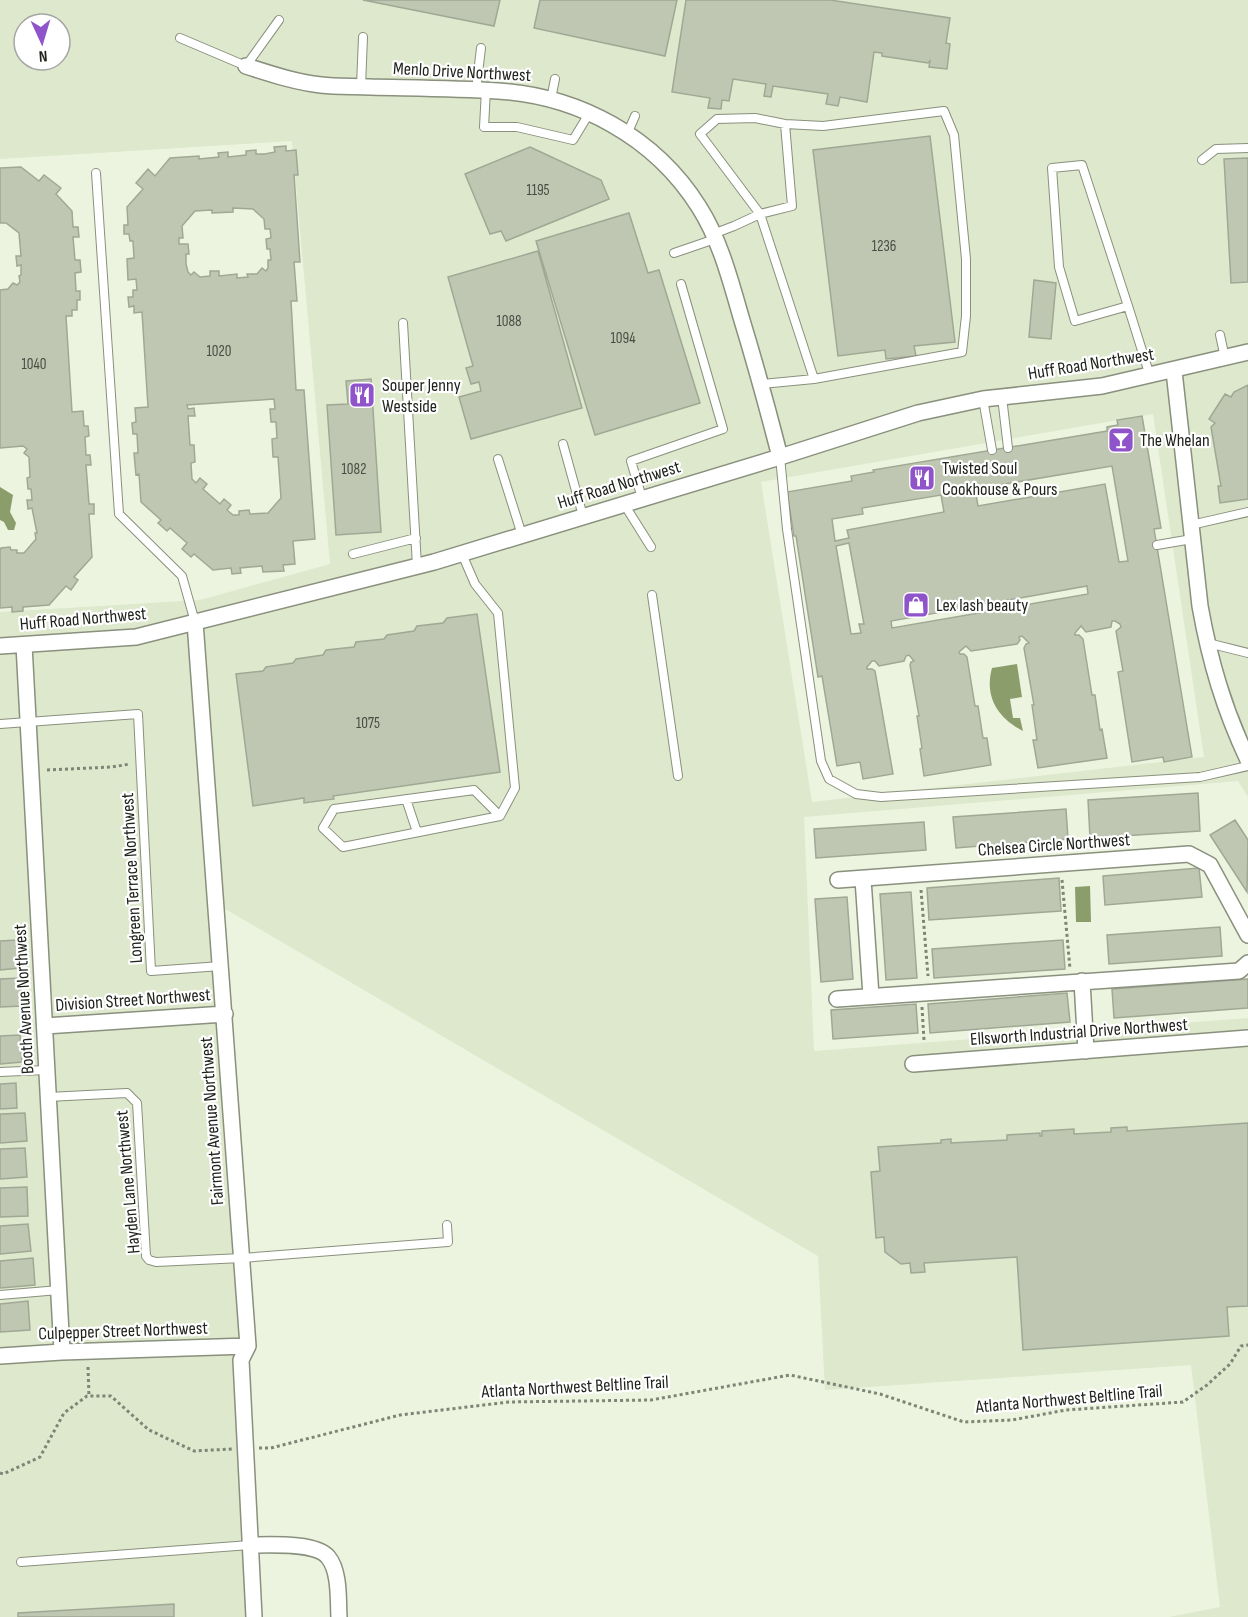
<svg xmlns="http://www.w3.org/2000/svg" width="1248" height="1617" font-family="'Sofia Sans Condensed',sans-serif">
<rect width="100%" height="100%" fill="#ecf4df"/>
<path fill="#dde8cc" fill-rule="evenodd" d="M0,0H1248V797L1238,781L804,817L814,1051L1248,1018V1617H1169L1220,1607L1191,1365L825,1390L818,1256L210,900L248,1346L250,1617H0V612L200,600L330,564L292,141L0,159ZM24,24H60V60H24ZM1153,414L1204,757L812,802L761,482Z"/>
<path fill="#8b9d6a" d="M0,487L13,495L10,512L16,523L14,530H8L4,522L0,520Z
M1017,664L1022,697L1010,699L1013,718H1020L1023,731C998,718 984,697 992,668Z
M1090,886L1091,922H1076L1075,887Z"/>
<path fill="#bfc7b3" stroke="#a0a895" stroke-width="1.5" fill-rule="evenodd" d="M363,0H500L494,26Z
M540,0H677L665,56L534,28Z
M686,0H830L950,18L946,43L950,44L947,69L929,67L930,61L928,63L882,56V53L874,52L867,102L840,97L838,106L826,104L828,94L773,86L771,97L764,96L766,84L733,79L729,101L722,100L721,109L708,108L710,98L672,92Z
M930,136L955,342L914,346L916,356L886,359L885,350L838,356L813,150Z
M286,146V151L296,150L298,175H294L300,262H294L297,301H291L296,390H304L315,539L293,541L295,564L283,565L284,571L263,572L262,566L240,568L241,573L232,574L231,568L213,570L194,554L191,557L182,549L187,543L170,528L167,531L158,523L161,520L141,502L139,474L136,475L134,453H138L137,434H133L132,423L136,422L135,408L148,407L142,312L134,313V306L129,307L128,297H133V290H137L136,279L128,280L127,259L134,258L133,241H130L129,234H124V225H128L127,207L143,189L136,183L148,169L155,176L170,158L199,156V159L219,157L218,153L228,152V157L246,155V151L256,150V154H265L275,152L274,147ZM233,208L253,209L264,219L265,229H270L271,238L266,239L267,249H270L271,260H268V268L266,271L262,268L257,274H247L248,277L237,278V274L219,276V271H210V276L200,277L194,272L191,275L188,272L186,264V254H189L188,244H179V238H183L182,226L195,211L212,210V213L233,212ZM274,399L275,409H270L271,422H276L277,438L272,439L273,457H278L281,498L268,513L250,514L249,510L239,511V515H233L227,510L231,505L224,499L220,504L203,489L207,484L200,478L196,483L192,479L191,463L195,462L194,445H190L188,416H195L194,408L188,409L187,405Z
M530,147L601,180L609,199L506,241L501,231L490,234L465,174Z
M1248,158V282L1231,283L1224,159Z
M21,167L39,181L44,175L61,188L56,194L72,211L73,227H78L79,237H73L75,260H80L81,272L75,273L76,291H80V300H77V310H72V316H66L72,412L83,411L84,426H88L89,436L85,437L86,455H90L91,465H86L89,504H94V514H89L92,557L74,577L78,580L71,590L66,586L49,605L23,607V611L12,612V607L0,608V551L1,548L10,547L11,550H17V553H24L36,539L35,533H37L32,508L28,509L27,500H32L31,489H28L27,478L30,477L29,457L24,453L27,449L23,446L0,448V290L8,289L13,283L17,285L20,282L19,276L21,275V265L17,266L16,256H21L19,233L6,223H0V168Z
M629,213L648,273L659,270L700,403L595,435L536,241Z
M538,251L582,408L471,439L459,397L481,391L479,382L471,384L466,368L473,366L448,277Z
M1034,280L1056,283L1051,339L1029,337Z
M371,379L381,532L336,535L327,405L348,404L346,381Z
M1248,385V499L1220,503L1218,486H1221L1211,427L1215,423L1209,419L1225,394L1231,397L1234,392Z
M1142,416L1161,528L1154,529L1192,757L1164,762L1163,757L1132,762L1118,672L1123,671L1116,631L1121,627L1120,624L1115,621H1112L1111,627L1086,632L1081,626L1075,633V635H1079L1083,639L1092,695H1095L1100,730L1102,729L1107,758L1038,768L1033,740H1037L1032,705H1034L1024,648L1026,644L1029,643L1022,636L1019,637L1020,640L1017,644L971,651L966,646L959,652L960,654H964L967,657L975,706H978L983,738H987L991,765L924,776L920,749L922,748L917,716H919L910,665L911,662L914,661L909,655L906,656L904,661L879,666L875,661H872L867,667V669H872L875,671L893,774L863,779L860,762L837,766L822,676L818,677L796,536H794L787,492L852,481L851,476L874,472L873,470L1107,431V427L1118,425L1117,420ZM1112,466L1128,561L1119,562L1105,484L978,506L975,489ZM941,495L944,512L847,530L849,538L835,541L832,519L863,514L862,508ZM849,543L864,624H859L861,633L851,634L836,546ZM1087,586L1088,594L892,628L891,621Z
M477,614L500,772L333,796L334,799L304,803V798L253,806L236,674L263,671L266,667L293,663L296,659L323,655L326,650L354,647L356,642L384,639L387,635L414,631L417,626L443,623L447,618Z
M1198,793L1200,831L1090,838L1088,800Z
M1066,809L1068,839L956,848L953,817Z
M1235,820L1248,840L1247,892L1210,835Z
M924,822L926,850L816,858L814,829Z
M1199,868L1202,897L1105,905L1103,876Z
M1059,878L1061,911L929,920L927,888Z
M911,892L917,978L886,980L880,894Z
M847,897L853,979L821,982L815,899Z
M1220,927L1222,956L1109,964L1107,935Z
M17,940L20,968L0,970V941Z
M1063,940L1065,969L934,978L932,949Z
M20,978L22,1006L0,1007V979Z
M1248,979V1008L1114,1018L1112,989Z
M1067,993L1070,1022L930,1033L928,1004Z
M916,1004L918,1033L833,1039L831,1010Z
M20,1035L22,1062L0,1064V1036Z
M16,1083L17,1108L0,1109V1084Z
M25,1113L27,1141L0,1143V1114Z
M1248,1123V1306L1227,1307L1229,1336L1023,1350L1017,1257L924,1263L925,1272L911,1273L910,1263L901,1264L885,1252L884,1237L876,1238L871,1172L880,1171L878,1147L941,1143V1140L951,1139V1143L1007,1140V1135L1040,1133V1136H1042V1131L1074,1129V1134L1111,1132V1128L1127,1127V1131Z
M25,1148L27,1177L0,1179V1149Z
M27,1187L28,1216L0,1217V1188Z
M28,1224L31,1251L0,1254V1226Z
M33,1258L35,1285L0,1288V1261Z
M28,1301L30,1330L0,1332V1304Z
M174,1604V1617H18V1613Z"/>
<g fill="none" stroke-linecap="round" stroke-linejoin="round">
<defs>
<path id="lane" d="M180,38L246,66L279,20
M361,86L363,37
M476,90L481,48
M486,90L484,127H517L573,140L590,112
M551,99L555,79
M628,132L635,116
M1202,160L1216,149L1248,148
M1082,165L1128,306L1075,321L1059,267L1052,168Z
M96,173L119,514L182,576L195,622
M713,234L734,226L760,214L814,379
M674,253L715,239
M1128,306L1150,376
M403,323L417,566
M1220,335L1225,358
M761,384L814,379L962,352L966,316V259L954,135L944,111L823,126L785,124L755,118L717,119L700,134L760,214L792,206L785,124
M1002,397L1008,448
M983,399L992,450
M563,444L583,516
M780,457L787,529L821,761L829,779L856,794L881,797L1200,777L1248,766
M498,459L522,535
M642,498L631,461L723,429L681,284
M624,504L651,547
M1191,525L1248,512
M1157,545L1192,539
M353,554L416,538
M462,554L475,584L498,613L515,788L500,816L343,847L323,828L334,809L474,790L500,816
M652,595L678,776
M1208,643L1248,653
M0,724L138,714L151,971L221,966
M406,799L417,832
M0,1072L46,1070
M48,1097L127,1093L137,1103L146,1256L149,1260L156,1262L242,1258L448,1242L447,1225
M0,1295L59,1290
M21,1562L250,1545"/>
<path id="street" d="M246,66C271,74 295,82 321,85C337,87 355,86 371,87C413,88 456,88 498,91C579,96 655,137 699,207C720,240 730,279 741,317C755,363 768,410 780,457
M1174,371L1200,606C1210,662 1224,709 1248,760
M195,622L248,1346L241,1360L254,1617
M24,645L62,1352
M0,646L136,637L434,562L780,457L918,413L983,399L1102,386L1248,352
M863,879L871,996
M838,880L1189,854L1210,865L1248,935
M1082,981L1086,1051
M837,999L1239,971L1248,963
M45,1026L225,1014
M913,1064L1248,1038
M0,1356L62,1352L248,1346
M250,1545C269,1545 316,1542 328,1557C340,1571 338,1600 339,1617"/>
</defs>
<use href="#lane" stroke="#89907d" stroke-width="10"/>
<use href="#street" stroke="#89907d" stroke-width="18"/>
<path stroke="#7e8476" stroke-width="3" stroke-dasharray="3 3" stroke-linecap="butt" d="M47,770L112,767L130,764
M1062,880L1070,969
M921,890L928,976
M922,1007L924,1040
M88,1367L89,1396
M259,1448H271L400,1415L509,1402L651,1400L790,1375L880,1394L964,1422L1012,1420L1066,1410L1183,1402L1207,1385L1230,1364L1241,1346L1248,1345
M0,1473L3,1474L40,1457L64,1413L87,1396H111L149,1430L194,1451L232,1449"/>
<use href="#lane" stroke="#fff" stroke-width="8"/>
<use href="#street" stroke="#fff" stroke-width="15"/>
</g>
<defs>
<symbol id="restaurant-square" viewBox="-11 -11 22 22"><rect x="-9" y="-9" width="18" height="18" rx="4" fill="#8f53ca" stroke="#fff"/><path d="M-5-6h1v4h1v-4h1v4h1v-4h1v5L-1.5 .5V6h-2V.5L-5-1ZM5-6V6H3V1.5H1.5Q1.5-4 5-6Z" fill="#fff"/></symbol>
<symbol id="bar-square" viewBox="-11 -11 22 22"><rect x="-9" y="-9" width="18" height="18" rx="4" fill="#8f53ca" stroke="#fff"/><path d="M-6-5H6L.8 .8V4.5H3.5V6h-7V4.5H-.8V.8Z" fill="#fff"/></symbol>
<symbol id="shop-square" viewBox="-11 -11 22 22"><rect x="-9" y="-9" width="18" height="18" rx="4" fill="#8f53ca" stroke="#fff"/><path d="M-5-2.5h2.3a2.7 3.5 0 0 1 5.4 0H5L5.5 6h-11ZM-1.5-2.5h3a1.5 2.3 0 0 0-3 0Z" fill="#fff"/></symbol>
</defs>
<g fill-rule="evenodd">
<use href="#restaurant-square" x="347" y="380" width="30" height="30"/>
<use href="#bar-square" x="1106" y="425" width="30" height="30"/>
<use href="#restaurant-square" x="907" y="463" width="30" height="30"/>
<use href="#shop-square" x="901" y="590" width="30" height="30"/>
</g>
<g text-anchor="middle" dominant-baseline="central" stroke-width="4.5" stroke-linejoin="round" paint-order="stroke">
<g font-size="15" fill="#484c42">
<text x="538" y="190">1195</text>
<text x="884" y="246">1236</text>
<text x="509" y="321">1088</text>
<text x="623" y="338">1094</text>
<text x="219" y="351">1020</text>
<text x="34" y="364">1040</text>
<text x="354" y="469">1082</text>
<text x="368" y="723">1075</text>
</g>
<g font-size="18" fill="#20231c" stroke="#fff">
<text transform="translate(462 72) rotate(3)">Menlo Drive Northwest</text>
<text transform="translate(1091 364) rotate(-9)">Huff Road Northwest</text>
<text transform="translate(619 485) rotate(-17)">Huff Road Northwest</text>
<text transform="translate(83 619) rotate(-5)">Huff Road Northwest</text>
<text transform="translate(1054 845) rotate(-4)">Chelsea Circle Northwest</text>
<text transform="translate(132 878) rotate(-93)">Longreen Terrace Northwest</text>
<text transform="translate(24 999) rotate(-93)">Booth Avenue Northwest</text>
<text transform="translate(133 1000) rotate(-4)">Division Street Northwest</text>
<text transform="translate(1079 1032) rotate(-4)">Ellsworth Industrial Drive Northwest</text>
<text transform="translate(212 1121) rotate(-94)">Fairmont Avenue Northwest</text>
<text transform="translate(128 1182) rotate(-95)">Hayden Lane Northwest</text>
<text transform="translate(123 1331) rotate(-2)">Culpepper Street Northwest</text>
<text transform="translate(575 1387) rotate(-3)">Atlanta Northwest Beltline Trail</text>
<text transform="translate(1069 1399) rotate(-5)">Atlanta Northwest Beltline Trail</text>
</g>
<g font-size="18" fill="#20231c" stroke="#fff" text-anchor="start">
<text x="382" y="385">Souper Jenny<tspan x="382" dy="21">Westside</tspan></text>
<text x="1140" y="440">The Whelan</text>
<text x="942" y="468">Twisted Soul<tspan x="942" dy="21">Cookhouse &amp; Pours</tspan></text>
<text x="936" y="605">Lex lash beauty</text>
</g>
</g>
<g transform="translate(42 42) rotate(176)"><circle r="28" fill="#ffffff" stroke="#a6a7a4" stroke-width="1.5"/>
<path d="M0-4.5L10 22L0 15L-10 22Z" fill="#8f53ca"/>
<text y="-9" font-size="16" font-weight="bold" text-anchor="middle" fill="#20231c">N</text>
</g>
</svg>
